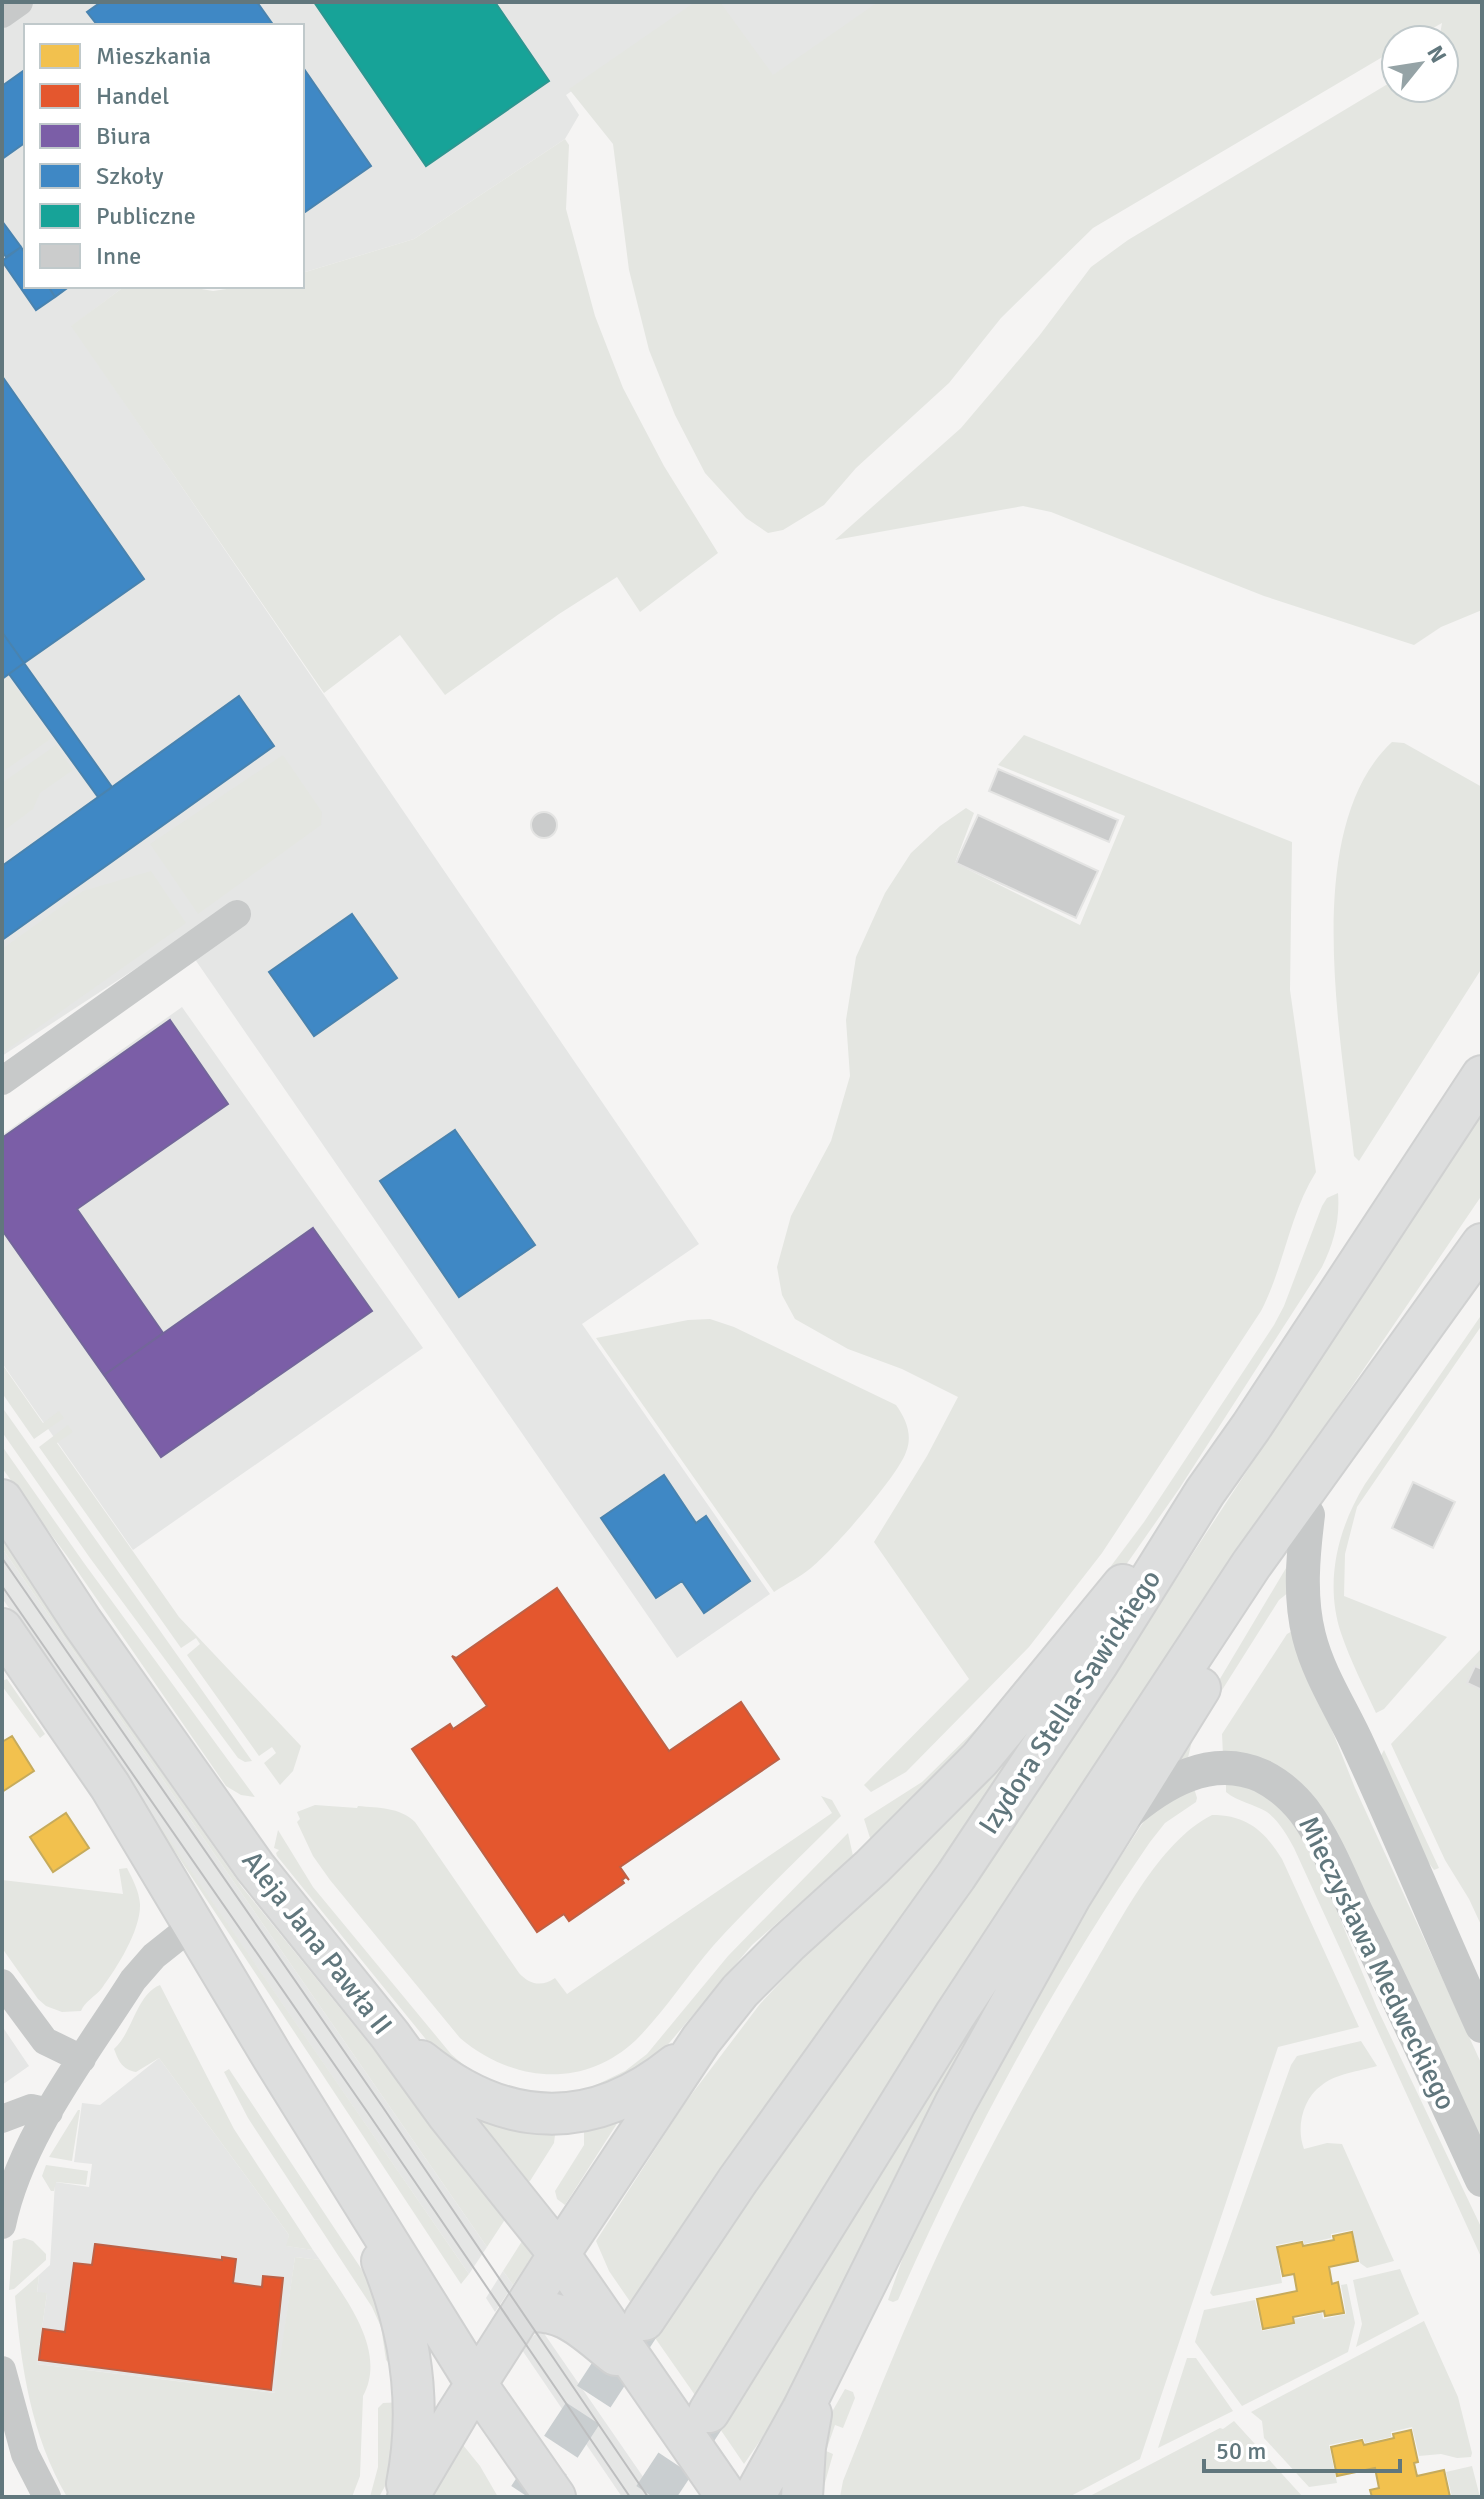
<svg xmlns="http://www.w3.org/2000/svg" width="1484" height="2499" font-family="Signika,sans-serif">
<rect width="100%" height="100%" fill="#f5f4f3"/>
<path fill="#e5e6e5" d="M2,2H700L566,95L579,115L565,139L414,239L302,273V26H26V286H125L72,326L699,1244L582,1324L770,1594L677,1658L181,939L2,1056Z
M710,2H882L771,77Z
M182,1007L423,1348L133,1550L2,1363V1135Z
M2,1548L487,2247L469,2274L2,1598Z
M2,2026L29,2066L2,2085Z
M159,2058L289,2235L287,2246L313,2250L320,2260L295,2257L276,2393L37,2364L47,2293H37L39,2275L50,2265L55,2182L89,2187L92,2164L74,2162L82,2103L100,2105Z
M503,2271L513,2285L495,2312L486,2298Z
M541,2329L657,2497H622L522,2350L531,2338Z"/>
<path fill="#e4e6e1" d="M695,2H720L773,75L878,2H1482V610L1441,627L1414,645L1264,596L1051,512L1023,506L835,540L961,428L1039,336L1091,267L1128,240L1396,79V88H1444V40H1439L1442,23L1412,40H1396V49L1093,228L1001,318L949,383L856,468L824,505L783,530L768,533L746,518L705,473L675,415L649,350L629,270L613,144L569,89Z
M565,139L569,145L566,209L595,316L623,388L664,466L718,553L640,612L617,577L559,614L445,695L400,635L324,693L71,326L125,286H184L213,291L247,286H302V273L414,239Z
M7,675L52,738L2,772V679Z
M1024,735L1292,842L1290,990L1316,1172C1289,1215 1284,1267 1261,1311L1102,1553L1029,1647L906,1772L871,1792L864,1785L969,1679L874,1542L927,1456L958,1397L902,1369L848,1349L795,1319L782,1295L777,1267L791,1216L831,1141L850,1076L846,1020L856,957L885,893L911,853L940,826L966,808L974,813L955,863L1080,925L1125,816L998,765Z
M1392,742L1404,743L1482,787V968L1359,1161L1354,1156C1342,1041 1299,829 1392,742Z
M56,745L73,770L40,793L33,809L2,832V783Z
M283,755L322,812L321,825L198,914L150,844Z
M151,871L186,923L2,1053V949L83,891Z
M1482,1112V1195L1189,1626L697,2398L653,2335L776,2155L942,1926L1165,1596Z
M1338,1193C1340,1220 1334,1243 1322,1267L1179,1489L1121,1572L1007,1711L871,1841L864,1819L922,1782L984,1721L1069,1622L1144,1522L1274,1325L1284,1306L1322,1206L1327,1198Z
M1482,1314V1325L1357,1507L1345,1554L1344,1596L1447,1637L1384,1709L1376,1713C1364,1687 1350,1660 1341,1633C1324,1582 1338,1528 1365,1484Z
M710,1319L734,1327L896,1405C906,1419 913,1435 906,1452C898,1476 832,1551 811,1568C800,1577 786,1584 774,1592L596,1338L688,1320Z
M2,1364L43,1423L59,1411L64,1418L34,1439L2,1393Z
M2,1407L252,1761L245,1762L238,1758L90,1558L2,1432Z
M68,1425L73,1432L57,1443L179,1617L301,1746L293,1771L280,1785L264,1763L276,1753L272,1747L259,1756L187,1655L200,1644L196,1638L181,1648L39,1447Z
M2,1446L84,1563L255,1797L241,1795L226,1786L67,1556L2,1468Z
M2,1534L63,1632L242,1887L506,2213L504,2221L487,2247L2,1548Z
M1289,1563V1592L1279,1600L1193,1736L1188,1758L1168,1766Z
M1296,1629L1312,1680L1355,1788L1482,2065V2160L1326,1820L1223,1755L1222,1734L1287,1634Z
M1480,1650L1482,1651V1927L1469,1899L1445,1860L1391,1744Z
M7,1679L45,1734L40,1738L2,1686V1681Z
M1023,1744L930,1885L631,2303L609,2271L596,2241L685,2103L760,2004L818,1942Z
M107,1749L469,2274L461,2284Z
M1384,1750L1439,1868L1434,1870L1423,1855L1378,1761Z
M1226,1782L1243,1785L1279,1803L1314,1856L1377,2008L1482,2229V2259L1294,1848C1287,1835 1279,1821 1267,1812C1254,1804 1238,1802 1226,1792Z
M1193,1785L1197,1798L1196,1802L1165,1823L1150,1842C1052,1984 968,2142 898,2300L893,2302L888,2300L921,2205L1086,1910L1148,1815Z
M821,1796L832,1800L841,1816C798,1859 754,1901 713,1946C687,1976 664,2012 636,2040C583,2090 512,2082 460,2038L330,1880L313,1856L297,1822L300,1819L297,1812L315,1805L357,1808L358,1806C379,1808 399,1807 415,1822L519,1973C530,1985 542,1987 555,1978L567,1994L832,1813Z
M1212,1815C1246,1815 1264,1830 1282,1859L1359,2027L1278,2047L1140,2459L1069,2497H840L843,2481C875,2400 907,2320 944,2241C987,2150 1037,2062 1088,1975C1119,1924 1158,1842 1212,1815Z
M278,1830L313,1887L451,2054C468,2070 489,2082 513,2088C525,2091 540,2089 550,2097L531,2101L437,2053L277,1856L276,1853L279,1850L274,1848Z
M848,1833L853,1856L752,1945L654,2061L587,2093L596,2085L625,2071L647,2054L728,1956Z
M1079,1856L801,2374L775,2419L744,2464L718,2426L989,1992Z
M127,1868C133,1880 139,1891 140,1904C141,1930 117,1968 102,1988C95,1997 85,2001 81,2011L62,2012L46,2006L38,1999L2,1948V1880L123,1894L119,1869Z
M160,1985L234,2129L313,2250L286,2246L289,2235L159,2058L136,2072C122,2069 119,2062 114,2049C133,2032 136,1995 160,1985Z
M1361,2041L1377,2066C1360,2071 1335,2074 1322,2085C1302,2099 1296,2128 1304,2149L1327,2143L1342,2144L1394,2261L1367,2268L1360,2263L1352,2230L1331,2234V2238L1304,2244L1303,2240L1276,2245L1282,2283L1213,2296L1210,2293L1291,2065L1297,2056Z
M229,2069L374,2288L383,2307L391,2365L386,2360L381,2327L372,2307L248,2118L224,2072Z
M465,2106L556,2127L554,2143L530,2181L525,2184Z
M78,2110H80L72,2161L49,2157Z
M625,2111L565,2205L557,2199L555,2191L584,2145V2124Z
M46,2165L88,2171L86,2185L56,2182L54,2191H51L42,2176Z
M24,2238L33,2241L46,2254V2260L14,2289L9,2290L13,2241Z
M524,2238L534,2253L513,2285L503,2271Z
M295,2257L320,2260C344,2297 388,2350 363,2396L360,2476L352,2497H67C31,2435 21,2367 15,2296L39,2275L37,2292L47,2293L37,2364L275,2393Z
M1400,2269L1419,2314L1356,2347L1362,2324L1353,2280Z
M1347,2284L1355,2323L1348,2352L1242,2406L1195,2342L1204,2310L1255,2300L1262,2331L1295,2324V2319L1322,2313L1323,2319L1346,2314L1341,2285Z
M1424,2321L1458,2397L1472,2453L1471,2457L1457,2458L1441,2454L1419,2456L1412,2427L1391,2432V2437L1365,2443L1363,2438L1329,2445L1337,2483L1309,2487L1264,2438L1262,2421L1251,2412Z
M1187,2358H1196L1233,2411L1158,2448Z
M845,2389L853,2392L855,2398L843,2428L835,2425L826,2451L833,2454L821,2497L814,2493L828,2419Z
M404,2402L389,2479L379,2497H370L378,2467V2408L383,2403Z
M1234,2421L1303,2497H1088L1220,2428L1223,2429Z
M463,2445L480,2466L498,2497H431Z
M1472,2466L1480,2497H1452L1446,2472Z"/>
<path fill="#f2c14e" stroke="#c6ab5c" stroke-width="2" d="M12,1736L34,1771L2,1792V1742Z
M66,1813L89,1848L53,1872L30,1837Z
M1352,2232L1358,2261L1329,2267L1332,2284L1338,2282L1344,2313L1325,2316L1324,2311L1293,2317L1294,2323L1263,2329L1257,2299L1297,2291L1294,2274L1283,2276L1277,2247L1302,2242L1303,2246L1334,2240L1333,2236Z
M1411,2430L1418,2462L1414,2463L1417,2476L1444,2470L1450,2497H1372L1370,2490L1379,2488L1375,2468L1337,2476L1331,2447L1362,2440L1364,2445L1394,2438L1393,2434Z"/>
<path fill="#e4572e" stroke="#bd6146" stroke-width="2" d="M557,1588L669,1751L741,1702L779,1759L620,1867L629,1880L626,1877L622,1880L624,1883L569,1921L564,1914L537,1932L412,1749L450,1724L453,1729L487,1706L452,1656L456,1658Z
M95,2244L222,2260V2257L236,2259L233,2283L262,2287L263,2276L283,2278L271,2390L39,2360L43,2329L65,2332L74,2263L92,2265Z"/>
<path fill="#7b5ea7" stroke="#73669a" stroke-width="2" d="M170,1020L228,1104L77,1209L163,1333L104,1375L2,1230V1138Z
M313,1228L372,1311L161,1457L104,1375Z"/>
<path fill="#3f88c5" stroke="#4983af" stroke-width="2" d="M101,2H257L274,26H98L87,12Z
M302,66L371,166L302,214Z
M26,69V142L2,159V86Z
M2,221L21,247L6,257L2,251Z
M21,247L26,255V286H48L55,297L36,310L2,261Z
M48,286H70L55,297Z
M2,376L144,579L24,663L2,632Z
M2,632L24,663L2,679Z
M24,663L112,787L98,797L9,674Z
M239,696L274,746L2,940V866Z
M352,914L397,978L314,1036L269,972Z
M455,1130L535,1245L459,1297L380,1181Z
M664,1475L696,1523L706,1516L750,1581L704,1613L682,1581L656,1598L601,1518Z"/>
<path fill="#17a398" stroke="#2d9690" stroke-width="2" d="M314,2H495L549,81L426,166Z"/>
<path fill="#cbcccc" stroke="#e4e4e3" stroke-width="2" d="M998,769L1118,820L1109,842L989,791Z
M531 825a13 13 0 1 1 26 0a13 13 0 1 1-26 0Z
M978,815L1098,871L1076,918L956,863Z
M1413,1482L1455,1502L1433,1548L1392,1528Z
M1475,1666L1482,1669V1690L1467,1683Z"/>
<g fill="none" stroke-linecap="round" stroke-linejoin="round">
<path stroke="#c9ced0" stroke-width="40" stroke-dasharray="40 20" stroke-linecap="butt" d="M528,2497L640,2326
M653,2497L708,2414"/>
<defs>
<path id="secondary" d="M2,1500L82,1622L255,1867L390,2035L448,2115L559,2254L727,2497
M2,1629L110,1786L272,2056L477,2385L555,2497
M421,2061C504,2128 591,2133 675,2065
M382,2261C412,2334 422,2407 407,2484
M522,2312C565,2306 585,2331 616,2355
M644,2320L738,2180L956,1876L1098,1663L1205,1492L1251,1427L1482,1076
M709,2412L955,2015L1251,1565L1482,1244
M408,2497L457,2414L559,2254L701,2040L740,1991L788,1943L872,1867L980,1759L1123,1585
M754,2497L803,2409L955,2104L1070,1897L1200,1688
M802,2497L805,2447L811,2414"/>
</defs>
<use href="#secondary" stroke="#d0d1d1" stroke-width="44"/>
<path stroke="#c7c9c9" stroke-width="28" d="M2,14L19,2
M2,1081L237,914
M2,1983L45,2041L82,2059
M2,2119L31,2108L49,2112
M2,2225C20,2137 85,2056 133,1980L154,1956L193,1925
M2,2370L25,2454L47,2497"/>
<path stroke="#c7c9c9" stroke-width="34" d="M1308,1515C1303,1555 1299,1597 1309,1636C1319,1676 1343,1711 1359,1747C1402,1840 1440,1934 1482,2026
M1124,1816C1162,1783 1211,1753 1262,1776C1278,1784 1293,1797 1304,1811C1326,1841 1341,1880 1357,1914C1401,2001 1441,2091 1482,2180"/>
<use href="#secondary" stroke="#dddede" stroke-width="40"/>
<path stroke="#bdbebf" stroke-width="2" d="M2,1558L382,2106L648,2497
M2,1586L368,2113L630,2497"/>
</g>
<g text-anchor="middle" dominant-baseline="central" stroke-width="8" stroke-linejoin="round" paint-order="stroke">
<g font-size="28" fill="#61777d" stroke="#fff">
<text transform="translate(1070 1702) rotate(-57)">Izydora Stella-Sawickiego</text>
<text transform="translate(317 1943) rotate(52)">Aleja Jana Pawła II</text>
<text transform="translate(1377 1963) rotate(64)">Mieczysława Medweckiego</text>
</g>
</g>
<rect width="1484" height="2499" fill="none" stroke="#61777d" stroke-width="8"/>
<rect x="24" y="24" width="280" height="264" fill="#ffffff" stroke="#c0c9cb" stroke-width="2"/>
<rect x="40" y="44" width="40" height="24" fill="#f2c14e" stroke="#c0c9cb" stroke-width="2"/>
<text x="96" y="64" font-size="24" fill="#61777d">Mieszkania</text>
<rect x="40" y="84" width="40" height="24" fill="#e4572e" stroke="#c0c9cb" stroke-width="2"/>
<text x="96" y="104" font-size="24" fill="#61777d">Handel</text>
<rect x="40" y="124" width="40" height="24" fill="#7b5ea7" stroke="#c0c9cb" stroke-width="2"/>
<text x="96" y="144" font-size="24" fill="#61777d">Biura</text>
<rect x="40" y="164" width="40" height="24" fill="#3f88c5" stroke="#c0c9cb" stroke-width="2"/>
<text x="96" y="184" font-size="24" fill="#61777d">Szkoły</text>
<rect x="40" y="204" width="40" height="24" fill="#17a398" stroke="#c0c9cb" stroke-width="2"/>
<text x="96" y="224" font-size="24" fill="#61777d">Publiczne</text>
<rect x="40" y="244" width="40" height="24" fill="#cbcccc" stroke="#c0c9cb" stroke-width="2"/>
<text x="96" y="264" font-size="24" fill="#61777d">Inne</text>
<g transform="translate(1420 64) rotate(60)"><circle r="38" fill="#ffffff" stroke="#c0c9cb" stroke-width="2"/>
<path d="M0-6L14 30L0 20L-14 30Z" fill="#95a3a6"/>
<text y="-12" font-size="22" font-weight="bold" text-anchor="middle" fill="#61777d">N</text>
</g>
<path d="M1204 2459v12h196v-12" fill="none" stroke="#61777d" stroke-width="4"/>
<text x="1216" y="2459" font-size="24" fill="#61777d" stroke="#ffffff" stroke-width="6" paint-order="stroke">50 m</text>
</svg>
